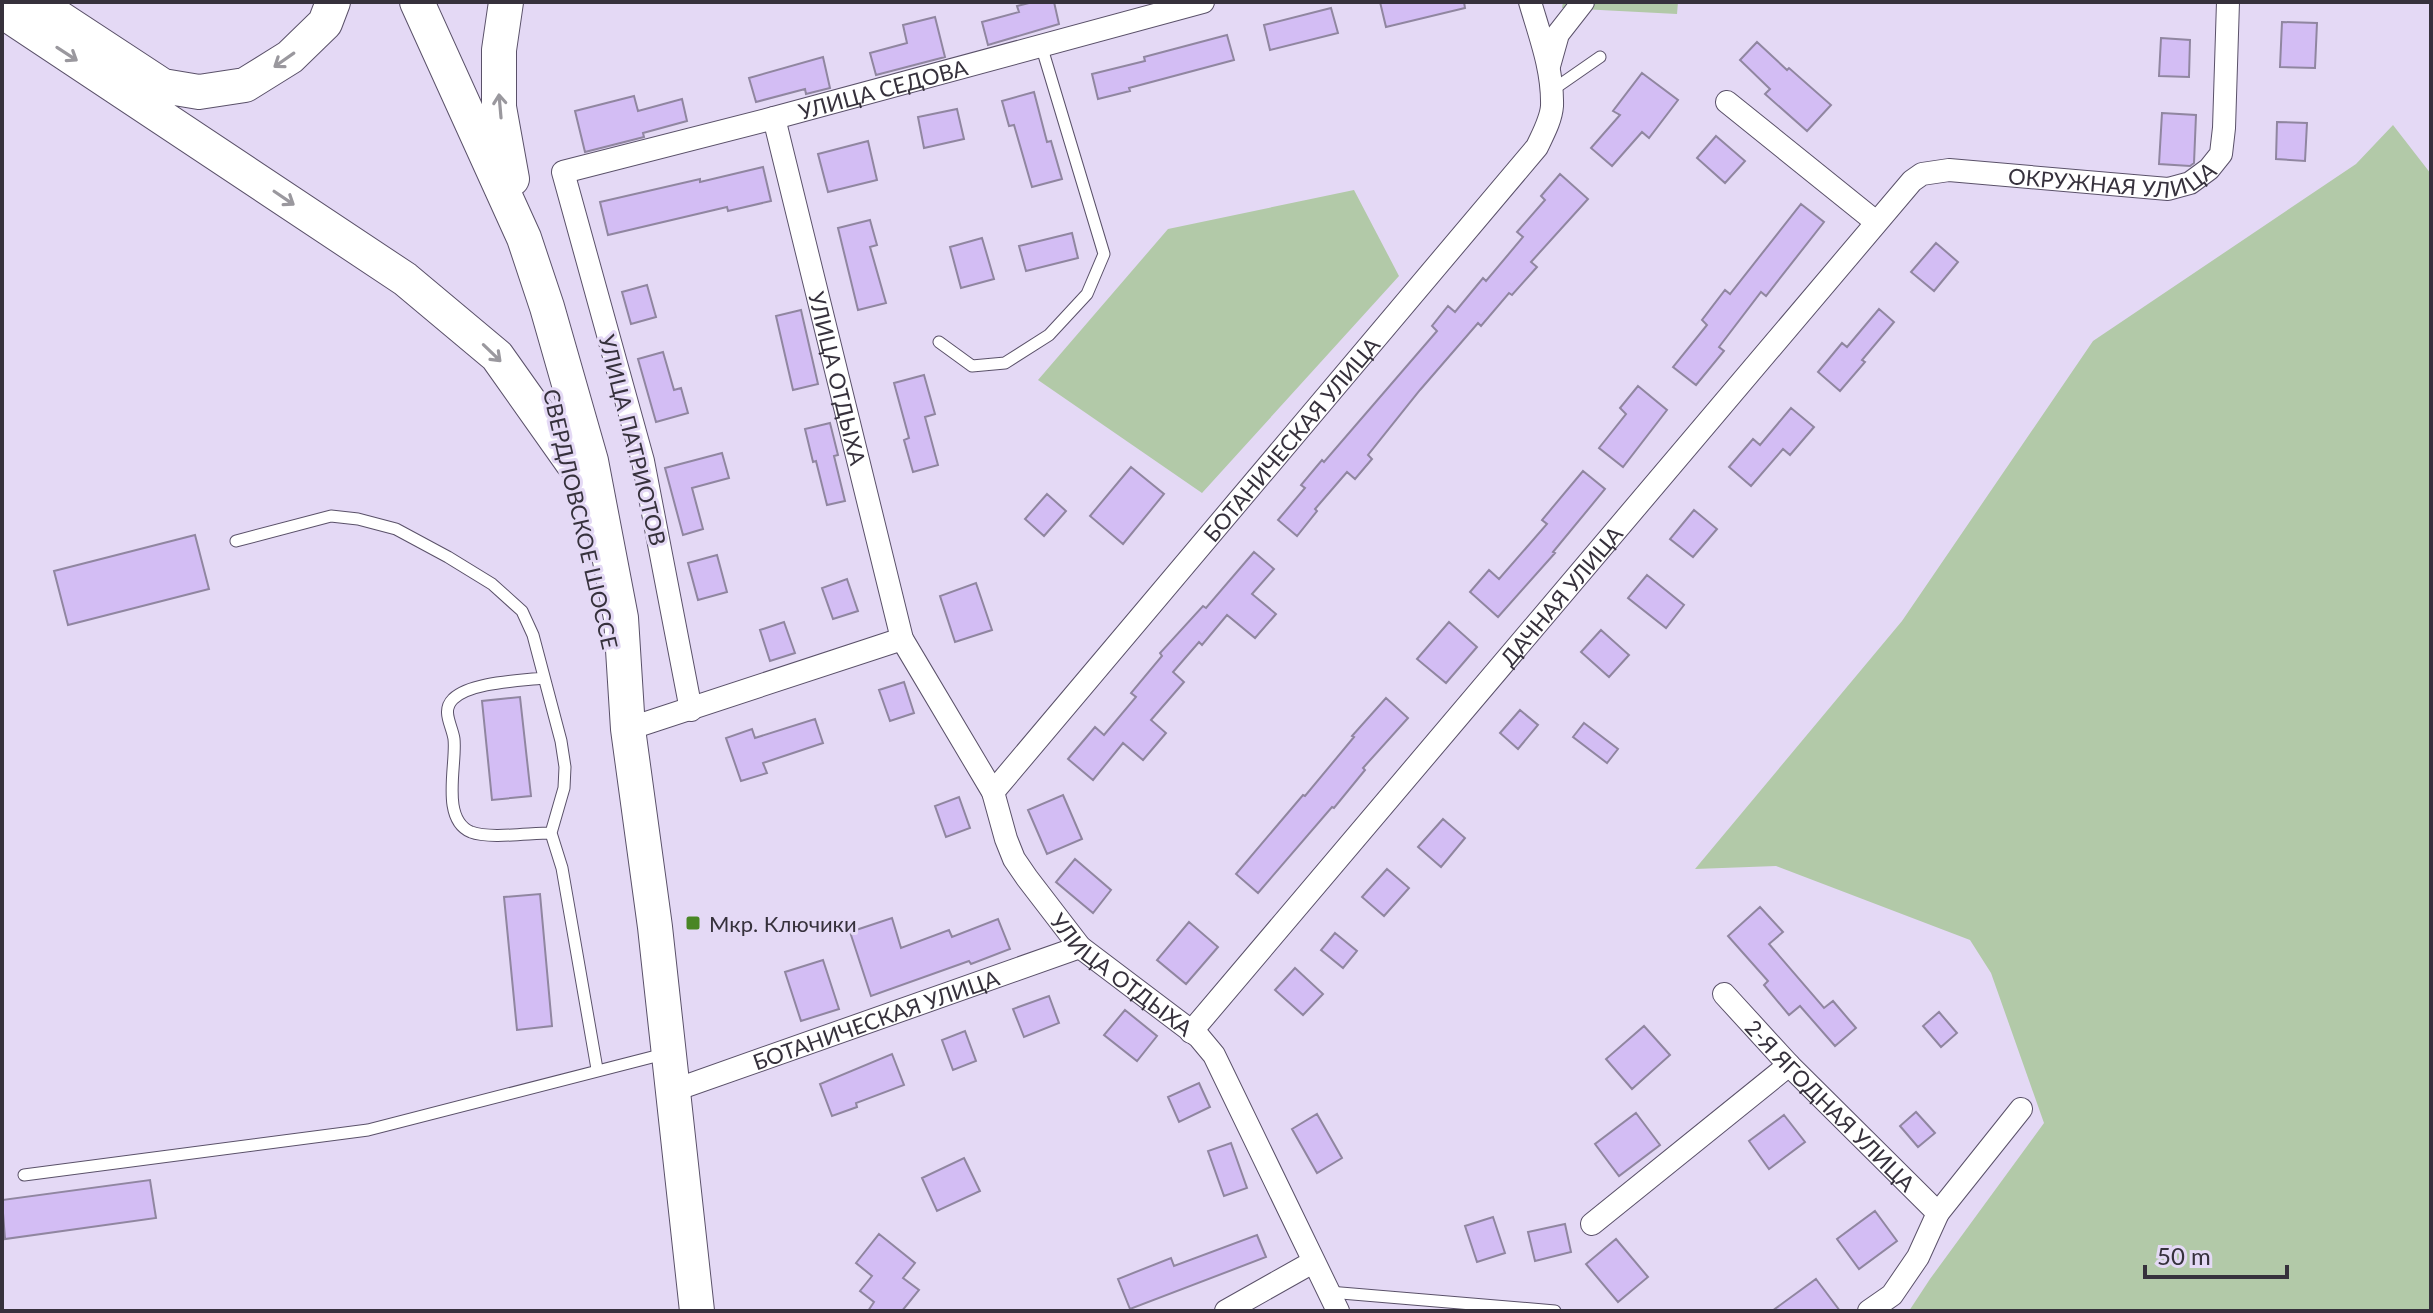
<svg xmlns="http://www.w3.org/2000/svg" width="2433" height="1313" font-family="Lato,sans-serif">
<rect width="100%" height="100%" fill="#e4d9f5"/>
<path fill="#b2c9a8" d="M1563,2H1678L1677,14L1562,8Z
M2393,125L2431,174V1311H1909L1930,1279L2044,1123L1991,973L1970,940L1776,866L1695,869L1902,621L2093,341L2356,164Z
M1354,190L1399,276L1202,493L1038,380L1168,229Z"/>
<path fill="#d3bdf4" stroke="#9086a0" stroke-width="2" d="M1033,2H1054L1059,24L988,45L982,22L1019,12L1017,6Z
M1380,2H1464L1465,8L1386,27Z
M1331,8L1338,33L1270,50L1264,25Z
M935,17L945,57L876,75L870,53L907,43L903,25Z
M2282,22L2317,23L2315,68L2280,67Z
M1227,35L1234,60L1129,88L1130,91L1098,99L1092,74L1145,61L1144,57Z
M2161,38L2190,40L2189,77L2159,76Z
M1757,42L1787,70L1789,68L1831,105L1807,131L1765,94L1770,89L1740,60Z
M823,57L830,88L806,94L805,89L756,102L749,78Z
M1642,73L1678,100L1649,138L1642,132L1612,166L1591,148L1620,115L1613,111Z
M1034,92L1047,142L1051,141L1062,179L1032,187L1014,125L1009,126L1002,101Z
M634,96L638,111L682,99L687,121L643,133L644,137L585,152L575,111Z
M957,109L964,139L924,148L918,117Z
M2162,113L2196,115L2194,163L2190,166L2159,164Z
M2277,122L2307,123L2305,161L2276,159Z
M1716,136L1745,161L1725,183L1697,158Z
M868,141L877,180L828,192L818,154Z
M763,167L771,201L728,211L727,207L608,235L600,202L700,179V182Z
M1560,174L1588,199L1531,262L1537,267L1512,295L1509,293L1481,326L1478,323L1420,390L1368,455L1372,459L1355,479L1347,472L1315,509L1317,511L1297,536L1278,520L1305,488L1301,485L1322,460L1324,462L1437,331L1432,326L1448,306L1455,312L1483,278L1486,281L1523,237L1517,232L1545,200L1541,196Z
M1801,204L1824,222L1766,296L1761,292L1719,347L1724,351L1696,385L1673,367L1707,325L1702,320L1725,290L1730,294Z
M870,220L877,245L870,247L886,303L858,310L838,228Z
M1072,233L1078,258L1026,271L1019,246Z
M982,238L994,279L961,288L950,247Z
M1936,243L1958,262L1934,291L1911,272Z
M647,285L656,317L631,324L622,292Z
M1879,309L1894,322L1862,360L1865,362L1840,391L1818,372L1842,343L1847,347Z
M801,310L818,384L793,390L776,316Z
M663,352L674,390L681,388L688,413L656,422L638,359Z
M924,375L935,414L925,417L938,465L913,472L904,440L909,438L894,383Z
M1638,386L1667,410L1623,467L1599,448L1626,414L1620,408Z
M1791,408L1814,427L1790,455L1783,449L1751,486L1729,467L1753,439L1760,445Z
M830,423L838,455L834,456L845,501L827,505L816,461L813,462L805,429Z
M722,453L729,478L692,488L703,529L683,535L665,468Z
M1131,467L1164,494L1123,544L1090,516Z
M1583,471L1605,489L1553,552L1555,553L1498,617L1470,592L1489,570L1499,579L1547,524L1542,520Z
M1047,494L1066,511L1044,536L1025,519Z
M1694,510L1717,529L1693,557L1670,539Z
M195,535L209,589L68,625L54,571Z
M1254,552L1274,569L1252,594L1276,614L1255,638L1227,615L1202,645L1199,642L1173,672L1184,682L1151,720L1166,733L1143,760L1123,743L1093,780L1068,759L1095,727L1104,735L1136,697L1131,693L1162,656L1160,653L1203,606L1206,608Z
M717,555L727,592L698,600L688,563Z
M1647,575L1684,605L1666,628L1628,598Z
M847,579L858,611L833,619L822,588Z
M976,583L992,630L955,642L940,596Z
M784,622L795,653L770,661L760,630Z
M1449,622L1477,647L1446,683L1417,659Z
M1601,630L1629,655L1609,677L1581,652Z
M904,682L914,713L890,721L879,690Z
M520,697L531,796L492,800L482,701Z
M1386,698L1408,718L1363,768L1365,770L1334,808L1332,807L1258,893L1236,874L1303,795L1305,796L1354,737L1352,736Z
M1520,710L1538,725L1518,749L1500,733Z
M815,719L823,743L763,763L767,773L741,781L726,738L752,729L755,738Z
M1584,723L1618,749L1607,763L1573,737Z
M1063,795L1082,839L1047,854L1028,810Z
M959,797L970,828L946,837L935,806Z
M1443,819L1465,838L1441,867L1418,847Z
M1075,859L1111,890L1093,913L1056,882Z
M1387,869L1409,888L1384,916L1362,897Z
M540,894L552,1026L517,1030L504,897Z
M1760,907L1783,932L1769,944L1824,1008L1833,1001L1856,1028L1835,1046L1800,1006L1789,1015L1764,985L1768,981L1728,936Z
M892,918L901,948L949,930L952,937L998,919L1010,949L971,964L969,961L871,996L850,932Z
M1189,922L1218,947L1186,984L1157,960Z
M1335,933L1357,951L1343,968L1321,950Z
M823,960L839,1009L801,1021L785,972Z
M1295,968L1323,994L1303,1015L1275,990Z
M1049,996L1059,1023L1024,1037L1013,1009Z
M1125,1010L1157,1036L1137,1061L1104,1035Z
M1939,1012L1957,1033L1941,1047L1923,1026Z
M1644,1026L1670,1055L1632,1089L1606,1059Z
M965,1031L976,1061L953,1070L942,1040Z
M892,1054L904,1085L856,1103L857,1107L832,1116L820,1084Z
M1199,1083L1210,1107L1179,1122L1168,1097Z
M1916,1112L1935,1133L1918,1147L1900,1126Z
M1636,1113L1660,1145L1619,1176L1595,1144Z
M1317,1114L1342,1158L1317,1173L1292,1129Z
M1784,1115L1805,1142L1769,1169L1749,1141Z
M1231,1143L1247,1188L1224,1196L1208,1151Z
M964,1158L980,1191L937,1211L922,1178Z
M150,1180L156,1218L5,1239L2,1200Z
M1875,1211L1897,1241L1859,1269L1837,1239Z
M1493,1217L1505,1253L1477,1262L1465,1226Z
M1565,1224L1571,1252L1535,1261L1528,1232Z
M879,1234L915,1263L903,1278L919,1290L902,1311H868L874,1302L860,1291L872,1276L856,1263Z
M1257,1235L1266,1257L1130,1309L1118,1279L1171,1258L1174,1266Z
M1616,1239L1648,1277L1618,1302L1586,1264Z
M1816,1279L1840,1311H1772Z"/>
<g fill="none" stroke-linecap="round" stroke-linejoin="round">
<defs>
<path id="service" d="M1551,91L1600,57
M939,342L972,366L1005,363L1049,335L1087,294L1104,254L1041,45
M236,541L331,516L358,519L396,529L448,557L492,584L522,611L533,635L561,741L565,767L564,788L551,833L562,868L597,1069
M543,678C519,681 471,682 453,699C441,711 452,725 454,739C457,764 440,819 471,832C489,839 530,833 551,833
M24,1175L368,1130L664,1054
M1329,1292L1555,1311"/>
<g id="minor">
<path d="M1549,66L1558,34L1583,2"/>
<path d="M1727,102L1876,222"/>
<path id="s1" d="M774,118L902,639L993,792L1006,839L1014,859L1027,878L1080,947L1199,1037L1214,1055L1338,1311"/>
<path id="s2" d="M691,710L643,461L563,172L774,118L1203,2"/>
<path d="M628,729L902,639"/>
<path id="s3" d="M993,792L1537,147C1543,134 1551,120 1552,106C1553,70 1540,36 1530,2"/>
<path id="s4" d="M1724,994L1789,1065L1938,1213"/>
<path id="s5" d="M1191,1032L1912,181L1922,174L1949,170L2168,189L2190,183L2209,169L2221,154L2224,128L2228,2"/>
<path id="s6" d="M672,1091L1080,947"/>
<path d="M1592,1224L1789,1065"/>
<path d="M1226,1311L1313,1262"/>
<path d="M1869,1311L1892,1295L1918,1257L1938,1213L2021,1109"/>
</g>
<path id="primary" d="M35,2L163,86L199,92L245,85L290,57L325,23L333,2
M417,2L524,238L547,307L591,461L621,618L628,729L655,927L697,1311
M506,2L499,50V107L512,179
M2,11L405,279L497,356L572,462"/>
</defs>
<use href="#service" stroke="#5a5169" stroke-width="13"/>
<use href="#minor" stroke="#5a5169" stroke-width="24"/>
<use href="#primary" stroke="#5a5169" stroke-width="36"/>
<use href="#service" stroke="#fff" stroke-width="11"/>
<use href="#minor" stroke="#fff" stroke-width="22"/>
<use href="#primary" stroke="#fff" stroke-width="34"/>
</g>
<defs><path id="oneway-shaft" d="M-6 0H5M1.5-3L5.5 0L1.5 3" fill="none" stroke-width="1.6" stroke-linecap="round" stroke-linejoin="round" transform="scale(2)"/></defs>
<g stroke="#9a989e">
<use href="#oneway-shaft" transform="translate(67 54) rotate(33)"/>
<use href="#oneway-shaft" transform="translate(284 60) rotate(145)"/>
<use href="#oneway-shaft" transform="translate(500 106) rotate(-95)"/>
<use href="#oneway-shaft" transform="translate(284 198) rotate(34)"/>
<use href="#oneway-shaft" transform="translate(492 353) rotate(44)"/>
</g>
<rect fill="#498625" stroke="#e4d9f5" stroke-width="3" x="685" y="915" width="16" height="16" rx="4"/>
<g text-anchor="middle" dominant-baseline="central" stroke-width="6" stroke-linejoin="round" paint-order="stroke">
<g font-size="22" fill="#36313c" stroke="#e4d9f5">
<text stroke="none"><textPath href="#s2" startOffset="884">УЛИЦА СЕДОВА</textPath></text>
<text stroke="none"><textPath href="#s5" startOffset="1320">ОКРУЖНАЯ УЛИЦА</textPath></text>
<text stroke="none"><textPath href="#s1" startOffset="268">УЛИЦА ОТДЫХА</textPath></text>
<text stroke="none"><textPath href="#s3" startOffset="462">БОТАНИЧЕСКАЯ УЛИЦА</textPath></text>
<text transform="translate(633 440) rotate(76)">УЛИЦА ПАТРИОТОВ</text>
<text transform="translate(581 519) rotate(77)">СВЕРДЛОВСКОЕ ШОССЕ</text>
<text stroke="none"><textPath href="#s5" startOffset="572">ДАЧНАЯ УЛИЦА</textPath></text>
<text stroke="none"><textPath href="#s1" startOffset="944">УЛИЦА ОТДЫХА</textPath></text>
<text stroke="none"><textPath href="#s6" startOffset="216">БОТАНИЧЕСКАЯ УЛИЦА</textPath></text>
<text stroke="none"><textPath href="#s4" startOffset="154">2-Я ЯГОДНАЯ УЛИЦА</textPath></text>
</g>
<g font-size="22" fill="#36313c" stroke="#e4d9f5" text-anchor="start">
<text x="709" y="923">Мкр. Ключики</text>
</g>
</g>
<rect width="2433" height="1313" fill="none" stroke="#36313c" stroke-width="8"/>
<path d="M2145 1265v12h142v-12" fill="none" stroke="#36313c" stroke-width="4"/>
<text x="2157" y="1265" font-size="24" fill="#36313c" stroke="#e4d9f5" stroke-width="6" paint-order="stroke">50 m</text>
</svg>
